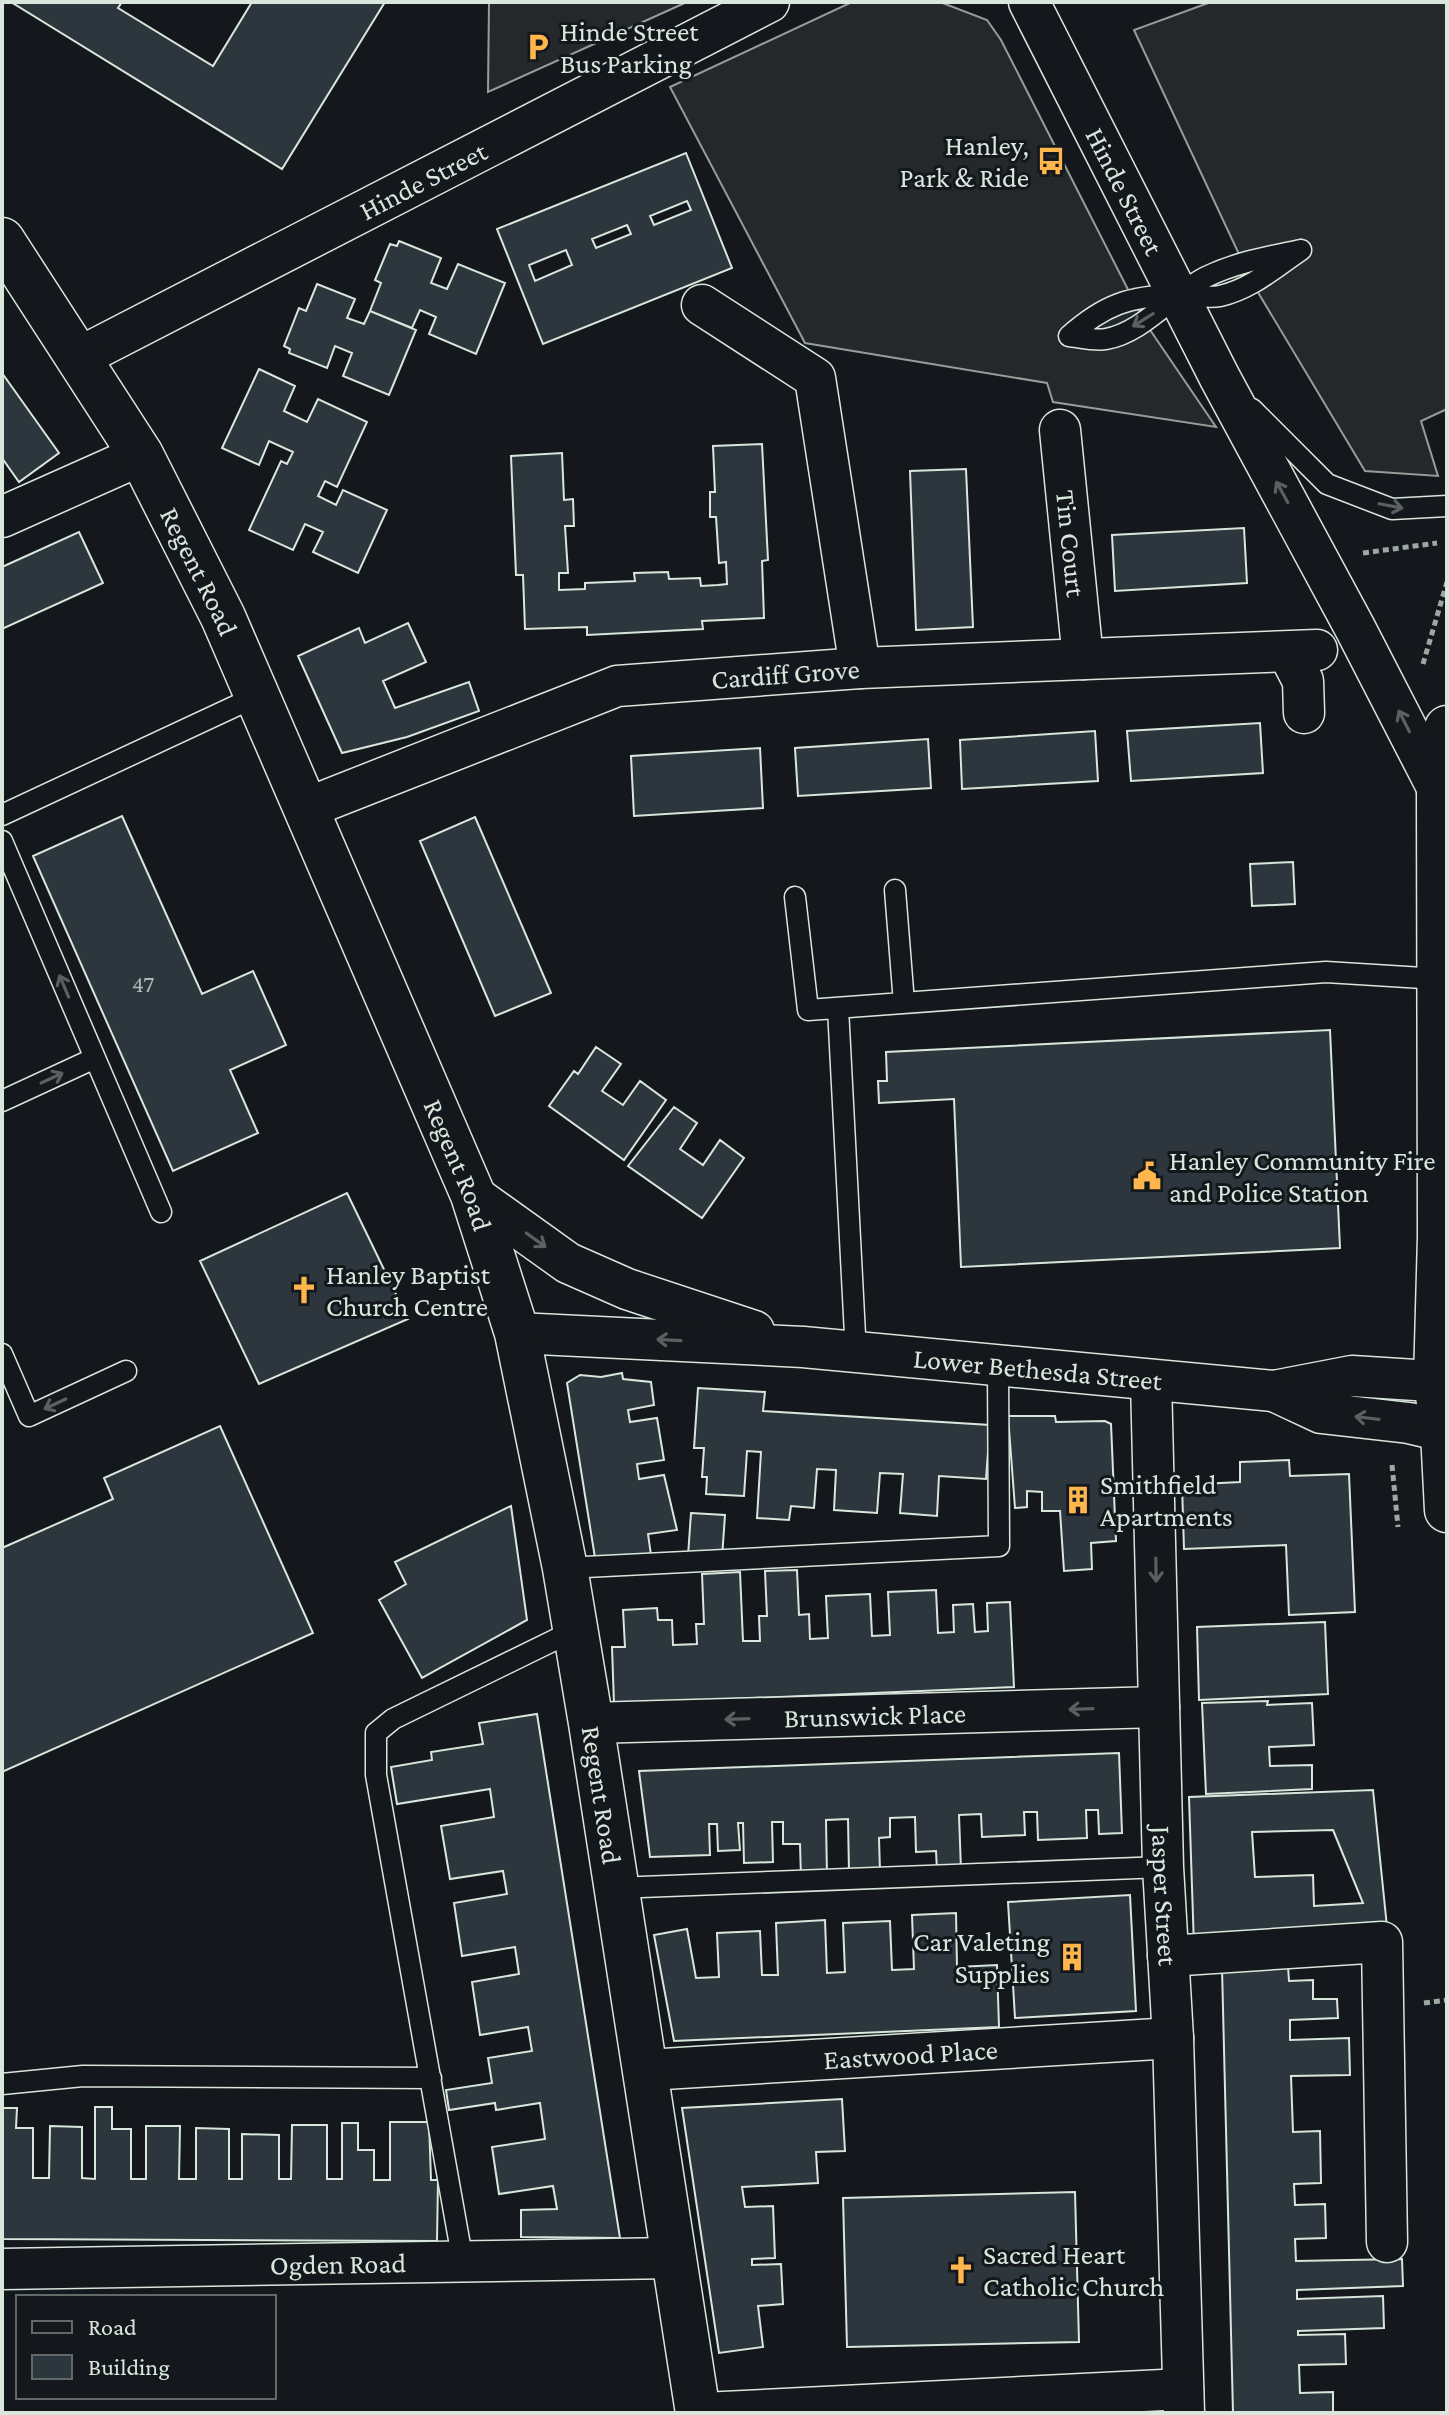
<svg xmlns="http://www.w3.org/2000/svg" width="1449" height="2415" font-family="'Crimson Pro',serif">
<rect width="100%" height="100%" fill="#14181c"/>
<path fill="#24282b" stroke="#939e99" stroke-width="2" d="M489,2H687L488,92Z
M852,2H940L987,20L1001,40L1144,321L1216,427L1053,402L1047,383L805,343L670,87Z
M1211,2H1447V409L1421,421L1438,476L1365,471L1253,284L1134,30Z"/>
<path fill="#2c363c" stroke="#d8e6dc" stroke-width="2" fill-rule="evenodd" d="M11,2H122L118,8L213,66L252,2H385L282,169Z
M686,153L732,268L543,344L497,229ZM687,201L691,210L654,225L650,216ZM627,225L631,234L596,248L592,239ZM566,250L572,265L535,281L529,265Z
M399,241L441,258L431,283L447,289L458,264L505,283L476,354L429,334L436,317L420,310L412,328L370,311L381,283L375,280L390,244L397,246Z
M317,284L355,299L347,318L364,324L370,311L416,330L389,395L343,376L352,353L335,346L327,368L289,353L290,349L284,346L299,308L306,311Z
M259,369L295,386L284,411L307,422L318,399L367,422L337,487L325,481L318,496L336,505L343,490L387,510L358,573L313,552L323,532L305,524L293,550L249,530L281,461L287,464L293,452L269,441L259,465L222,448Z
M2,373L59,453L19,482L2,458Z
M762,444L768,560L762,561L764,618L702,621L703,629L587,635V627L525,629L523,575H516L511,456L562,453L564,500L573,499L574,526H565L568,573H559V590L585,589V583L635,581L634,573L668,572L669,579L700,578L701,586L718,585L727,584L726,562L719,563L716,517H710V492H715L713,446Z
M966,469L973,627L916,630L910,471Z
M1244,528L1247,583L1115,591L1112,535Z
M79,532L103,583L2,629V567Z
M408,623L426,662L383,681L395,708L469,682L479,711L407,737L342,753L298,656L359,628L365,643Z
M1260,723L1263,773L1131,781L1127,731Z
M1095,731L1098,781L962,789L960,740Z
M928,739L931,788L798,796L795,748Z
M760,748L763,808L634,816L631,756Z
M122,816L202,994L253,971L286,1045L230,1070L258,1133L173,1171L33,856Z
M475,817L551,993L495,1016L420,841Z
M1293,862L1295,904L1252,906L1250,864Z
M1330,1030L1340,1248L961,1267L954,1099L879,1103L878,1081H887L886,1052Z
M596,1047L621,1064L602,1091L623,1105L640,1081L666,1100L624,1160L549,1106L574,1071L578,1074Z
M674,1107L697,1123L680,1149L703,1165L720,1140L744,1158L702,1218L628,1166Z
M347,1193L408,1319L259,1384L200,1261Z
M622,1373L623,1379L651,1382L654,1405L628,1410L630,1422L657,1418L664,1460L637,1464L639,1479L664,1475L677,1530L648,1534L651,1555L596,1564L567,1383L580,1375L601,1377Z
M698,1388L765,1392L763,1411L990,1425L986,1479L939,1476L937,1516L900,1513L903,1474L880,1473L877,1513L834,1510L836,1470L817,1469L814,1508L791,1506L789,1520L757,1518L761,1452L747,1451L744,1496L706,1494L707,1477H702L704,1448H694Z
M1008,1416H1055L1056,1422L1105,1421L1111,1424L1116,1541L1091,1543L1092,1569L1064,1571L1060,1511H1042V1492L1027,1491V1507L1015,1508Z
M220,1426L313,1633L2,1772V1548L113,1499L104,1478Z
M1289,1460L1290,1476L1349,1474L1355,1612L1289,1615L1286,1545L1184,1549L1182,1485L1240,1482V1462Z
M511,1506L527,1620L422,1678L379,1600L406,1584L395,1562Z
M691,1513L725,1515L722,1558L688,1556Z
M797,1570L799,1615L809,1614L810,1639L828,1638L826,1596L870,1594L872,1636L890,1635L888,1592L936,1590L938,1633L954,1632L953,1605L973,1604L975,1632L988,1631L987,1603L1010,1602L1014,1687L614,1704L612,1647H625L623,1610L657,1608L658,1620H672L673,1645L697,1644L696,1624H704L702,1574L740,1572L743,1641H760L759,1616H767L765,1571Z
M1325,1622L1328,1694L1199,1700L1197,1627Z
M1268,1701L1267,1705L1312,1703L1314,1745L1269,1747L1270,1766L1312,1765V1789L1206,1794L1202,1703Z
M537,1714L620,2238L521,2237V2210L557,2209L553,2186L499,2194L492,2147L545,2139L540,2103L496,2110L495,2103L449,2110L446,2090L492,2083L488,2058L532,2051L528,2027L480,2035L472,1982L519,1974L515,1947L462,1956L454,1903L507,1894L503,1871L450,1879L441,1826L494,1817L490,1789L397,1804L391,1767L432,1760L431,1752L483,1744L479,1723Z
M1119,1753L1122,1833L1099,1834L1098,1810H1086L1087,1838L1038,1840L1037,1812H1024L1025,1835L982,1837L981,1814L959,1815L961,1870L937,1871L936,1851L916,1852L915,1817L890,1818V1837L879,1838L880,1872L849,1873L848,1819L826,1820L827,1876L801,1877L800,1844H783V1822H772L773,1862L744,1863L743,1823H738L740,1850L718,1851L717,1824H709L710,1855L650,1857L639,1771Z
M1373,1790L1387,1927L1194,1947L1189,1797ZM1333,1830L1363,1903L1314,1906L1313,1875L1255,1877L1252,1832Z
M1130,1895L1136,2011L1015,2018L1008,1902Z
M956,1913L957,1967L997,1965L999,2027L674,2041L654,1935L687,1929L696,1978L719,1977L717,1933L760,1931L762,1975H778L776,1923L825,1920L827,1973L845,1972L843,1923L890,1921L892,1970L914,1969L912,1915Z
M1288,1966L1289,1981L1313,1980V1999H1337L1338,2018L1290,2020V2040L1349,2038L1350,2075L1291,2076L1293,2132L1320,2131L1321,2183L1294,2184L1295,2205L1325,2204L1326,2238L1295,2239L1296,2261L1402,2259L1403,2286L1297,2290V2299L1383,2296L1384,2328L1298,2331V2335L1345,2334L1346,2364L1299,2365L1300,2393L1333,2392V2413H1233L1222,1968Z
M842,2099L845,2151L816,2152L818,2183L742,2187L745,2207L773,2206L775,2258L752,2259V2265L781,2264L783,2304L758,2306L763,2347L719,2353L682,2108Z
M95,2107H112V2129H131V2179H146V2126H180L179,2179H196V2128L229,2129V2179H242V2134L279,2135V2179H291L292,2125H327V2179H342V2123H358V2150H374V2180H390V2122H429L431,2180H438L437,2241L2,2239V2108H17L16,2128H33V2178H49L50,2126L82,2127V2178L95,2179Z
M1075,2192L1079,2342L847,2347L843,2198Z"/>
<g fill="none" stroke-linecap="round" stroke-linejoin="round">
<defs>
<path id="service" d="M1301,250C1268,257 1237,262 1206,277C1172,294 1144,332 1106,339C1095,341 1079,337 1069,336C1104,305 1129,296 1176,295C1190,294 1207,299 1220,296C1251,289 1276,267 1301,250
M1252,409L1327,484L1392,509L1447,506
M2,815L257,696
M2,841L161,1212
M895,890L904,1003
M795,897L808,1010L1326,972L1439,979
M838,1008L856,1354
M2,1101L95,1058
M2,1354L29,1416L126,1371
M565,1568L999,1546L998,1367
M615,1888L1163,1867
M2,2084L83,2076L431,2078
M463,2262L376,1775V1733L393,1719L575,1630"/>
<g id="minor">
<path id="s1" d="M1029,2L1220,378L1355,628L1439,791"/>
<path d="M702,305L815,378L860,668"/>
<path id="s2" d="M78,358L769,2"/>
<path id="s3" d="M1060,430L1083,659"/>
<path d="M2,517L141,455"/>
<path d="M1288,652L1303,681L1304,713"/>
<path id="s4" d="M307,808L617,686L860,668L1317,650"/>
<path d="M473,1195L568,1263L627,1289L754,1331"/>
<path id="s5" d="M517,1333L803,1347L1274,1391L1352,1376L1447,1382"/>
<path id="s6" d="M1151,1380L1163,1867L1173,2038L1184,2413"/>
<path d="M1274,1391L1321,1413L1409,1423L1447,1432"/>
<path id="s7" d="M591,1723L1159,1707"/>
<path d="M1168,1956L1382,1942L1387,2242"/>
<path id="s8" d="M647,2070L1173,2038"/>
<path id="s9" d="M2,2269L673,2258"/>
<path d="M703,2413L1183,2389"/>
</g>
<g id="tertiary">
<path id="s10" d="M2,240L141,455L223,617L473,1195L517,1333L565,1568L591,1723L698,2413"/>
</g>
<path id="primary" d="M1447,728L1439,791L1440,1236L1436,1381L1443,1432L1447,1510"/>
</defs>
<use href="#service" stroke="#d8e6dc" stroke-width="23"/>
<use href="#minor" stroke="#d8e6dc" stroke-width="43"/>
<use href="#tertiary" stroke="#d8e6dc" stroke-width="47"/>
<use href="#primary" stroke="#d8e6dc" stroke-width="47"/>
<path stroke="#9da8a2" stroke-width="5" stroke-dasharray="6 4" stroke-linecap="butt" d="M1363,553L1437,543
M1423,664L1447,582
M1392,1465L1398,1527
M1424,2003L1447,2000"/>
<use href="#service" stroke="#14181c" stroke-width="20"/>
<use href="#minor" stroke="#14181c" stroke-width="40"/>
<use href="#tertiary" stroke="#14181c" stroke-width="44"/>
<use href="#primary" stroke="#14181c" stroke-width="44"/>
</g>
<defs><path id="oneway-shaft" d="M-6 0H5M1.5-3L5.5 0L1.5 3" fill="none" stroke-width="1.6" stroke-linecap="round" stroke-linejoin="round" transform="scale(2)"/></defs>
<g stroke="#59605f">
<use href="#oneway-shaft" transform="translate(1143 320) rotate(148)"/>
<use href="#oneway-shaft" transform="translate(1282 492) rotate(-119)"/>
<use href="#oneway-shaft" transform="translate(1391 506) rotate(11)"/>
<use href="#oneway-shaft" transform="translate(1404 721) rotate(-117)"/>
<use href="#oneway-shaft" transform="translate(64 986) rotate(-113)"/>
<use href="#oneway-shaft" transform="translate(52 1078) rotate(-25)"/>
<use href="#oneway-shaft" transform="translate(536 1240) rotate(36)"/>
<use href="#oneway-shaft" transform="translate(669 1340) rotate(-177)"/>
<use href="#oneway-shaft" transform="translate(55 1404) rotate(155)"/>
<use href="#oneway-shaft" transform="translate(1367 1418) rotate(-173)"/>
<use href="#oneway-shaft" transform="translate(1156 1570) rotate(89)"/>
<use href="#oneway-shaft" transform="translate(1081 1709) rotate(178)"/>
<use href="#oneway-shaft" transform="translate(737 1719) rotate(178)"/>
</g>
<defs>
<symbol id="parking-bare" viewBox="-9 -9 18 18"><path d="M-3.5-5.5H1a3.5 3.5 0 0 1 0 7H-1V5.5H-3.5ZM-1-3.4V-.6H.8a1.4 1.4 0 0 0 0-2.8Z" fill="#ffb74d" stroke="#14181c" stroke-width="2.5" paint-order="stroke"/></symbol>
<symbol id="bus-bare" viewBox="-9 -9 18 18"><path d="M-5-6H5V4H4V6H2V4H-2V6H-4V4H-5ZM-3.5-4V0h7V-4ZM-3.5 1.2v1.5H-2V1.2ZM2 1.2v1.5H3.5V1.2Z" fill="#ffb74d" stroke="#14181c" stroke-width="2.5" paint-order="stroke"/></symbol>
<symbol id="civic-bare" viewBox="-9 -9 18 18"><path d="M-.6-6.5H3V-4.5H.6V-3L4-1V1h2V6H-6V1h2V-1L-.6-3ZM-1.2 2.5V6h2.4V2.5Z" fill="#ffb74d" stroke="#14181c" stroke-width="2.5" paint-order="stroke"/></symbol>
<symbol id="church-bare" viewBox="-9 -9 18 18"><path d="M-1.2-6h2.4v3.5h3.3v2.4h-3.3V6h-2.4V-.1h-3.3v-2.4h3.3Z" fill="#ffb74d" stroke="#14181c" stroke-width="2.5" paint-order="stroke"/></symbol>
<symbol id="building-bare" viewBox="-9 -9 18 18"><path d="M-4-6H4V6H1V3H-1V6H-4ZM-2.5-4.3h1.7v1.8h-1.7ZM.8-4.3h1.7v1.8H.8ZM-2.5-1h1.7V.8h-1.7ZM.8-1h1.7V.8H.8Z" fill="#ffb74d" stroke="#14181c" stroke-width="2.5" paint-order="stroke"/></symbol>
</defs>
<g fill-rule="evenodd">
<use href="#parking-bare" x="518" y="27" width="40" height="40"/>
<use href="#bus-bare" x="1031" y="141" width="40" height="40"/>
<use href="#civic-bare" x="1127" y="1156" width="40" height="40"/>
<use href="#church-bare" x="284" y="1270" width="40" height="40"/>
<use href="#building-bare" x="1058" y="1480" width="40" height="40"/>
<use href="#building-bare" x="1052" y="1937" width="40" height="40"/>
<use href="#church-bare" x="941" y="2250" width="40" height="40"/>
</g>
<g text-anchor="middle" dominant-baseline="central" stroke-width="6" stroke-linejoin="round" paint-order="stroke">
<g font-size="24" fill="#adbab4">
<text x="143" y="983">47</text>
</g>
<g font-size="28" fill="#d8e6dc" stroke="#14181c" text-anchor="start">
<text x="560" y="31">Hinde Street<tspan x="560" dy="32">Bus Parking</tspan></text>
<text x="1029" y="145" text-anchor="end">Hanley,<tspan x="1029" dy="32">Park &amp; Ride</tspan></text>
<text x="1169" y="1160">Hanley Community Fire<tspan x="1169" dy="32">and Police Station</tspan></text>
<text x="326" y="1274">Hanley Baptist<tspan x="326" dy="32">Church Centre</tspan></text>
<text x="1100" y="1484">Smithfield<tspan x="1100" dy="32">Apartments</tspan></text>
<text x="1050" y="1941" text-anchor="end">Car Valeting<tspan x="1050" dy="32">Supplies</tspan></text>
<text x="983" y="2254">Sacred Heart<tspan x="983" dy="32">Catholic Church</tspan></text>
</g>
<g font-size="28" fill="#d8e6dc" stroke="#14181c">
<text stroke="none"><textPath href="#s2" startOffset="388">Hinde Street</textPath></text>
<text stroke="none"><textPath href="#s1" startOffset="212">Hinde Street</textPath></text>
<text stroke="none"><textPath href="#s3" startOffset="114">Tin Court</textPath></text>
<text stroke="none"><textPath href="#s10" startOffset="386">Regent Road</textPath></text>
<text stroke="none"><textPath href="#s4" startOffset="502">Cardiff Grove</textPath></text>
<text stroke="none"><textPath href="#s10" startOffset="1034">Regent Road</textPath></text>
<text stroke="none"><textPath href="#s5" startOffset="522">Lower Bethesda Street</textPath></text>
<text stroke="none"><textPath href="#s7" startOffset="284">Brunswick Place</textPath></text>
<text stroke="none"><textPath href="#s10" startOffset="1682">Regent Road</textPath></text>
<text stroke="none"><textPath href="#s6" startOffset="516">Jasper Street</textPath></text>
<text stroke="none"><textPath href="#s8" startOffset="264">Eastwood Place</textPath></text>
<text stroke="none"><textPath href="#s9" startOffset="336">Ogden Road</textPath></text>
</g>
</g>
<rect width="1449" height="2415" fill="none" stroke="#d8e6dc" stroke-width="8"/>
<rect x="16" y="2295" width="260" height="104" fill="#14181c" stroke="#626a69" stroke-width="2"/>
<rect x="32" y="2321" width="40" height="12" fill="#14181c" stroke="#626a69" stroke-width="2"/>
<text x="88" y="2335" font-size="24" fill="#d8e6dc">Road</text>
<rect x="32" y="2355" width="40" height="24" fill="#2c363c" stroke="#626a69" stroke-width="2"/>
<text x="88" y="2375" font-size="24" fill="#d8e6dc">Building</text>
</svg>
